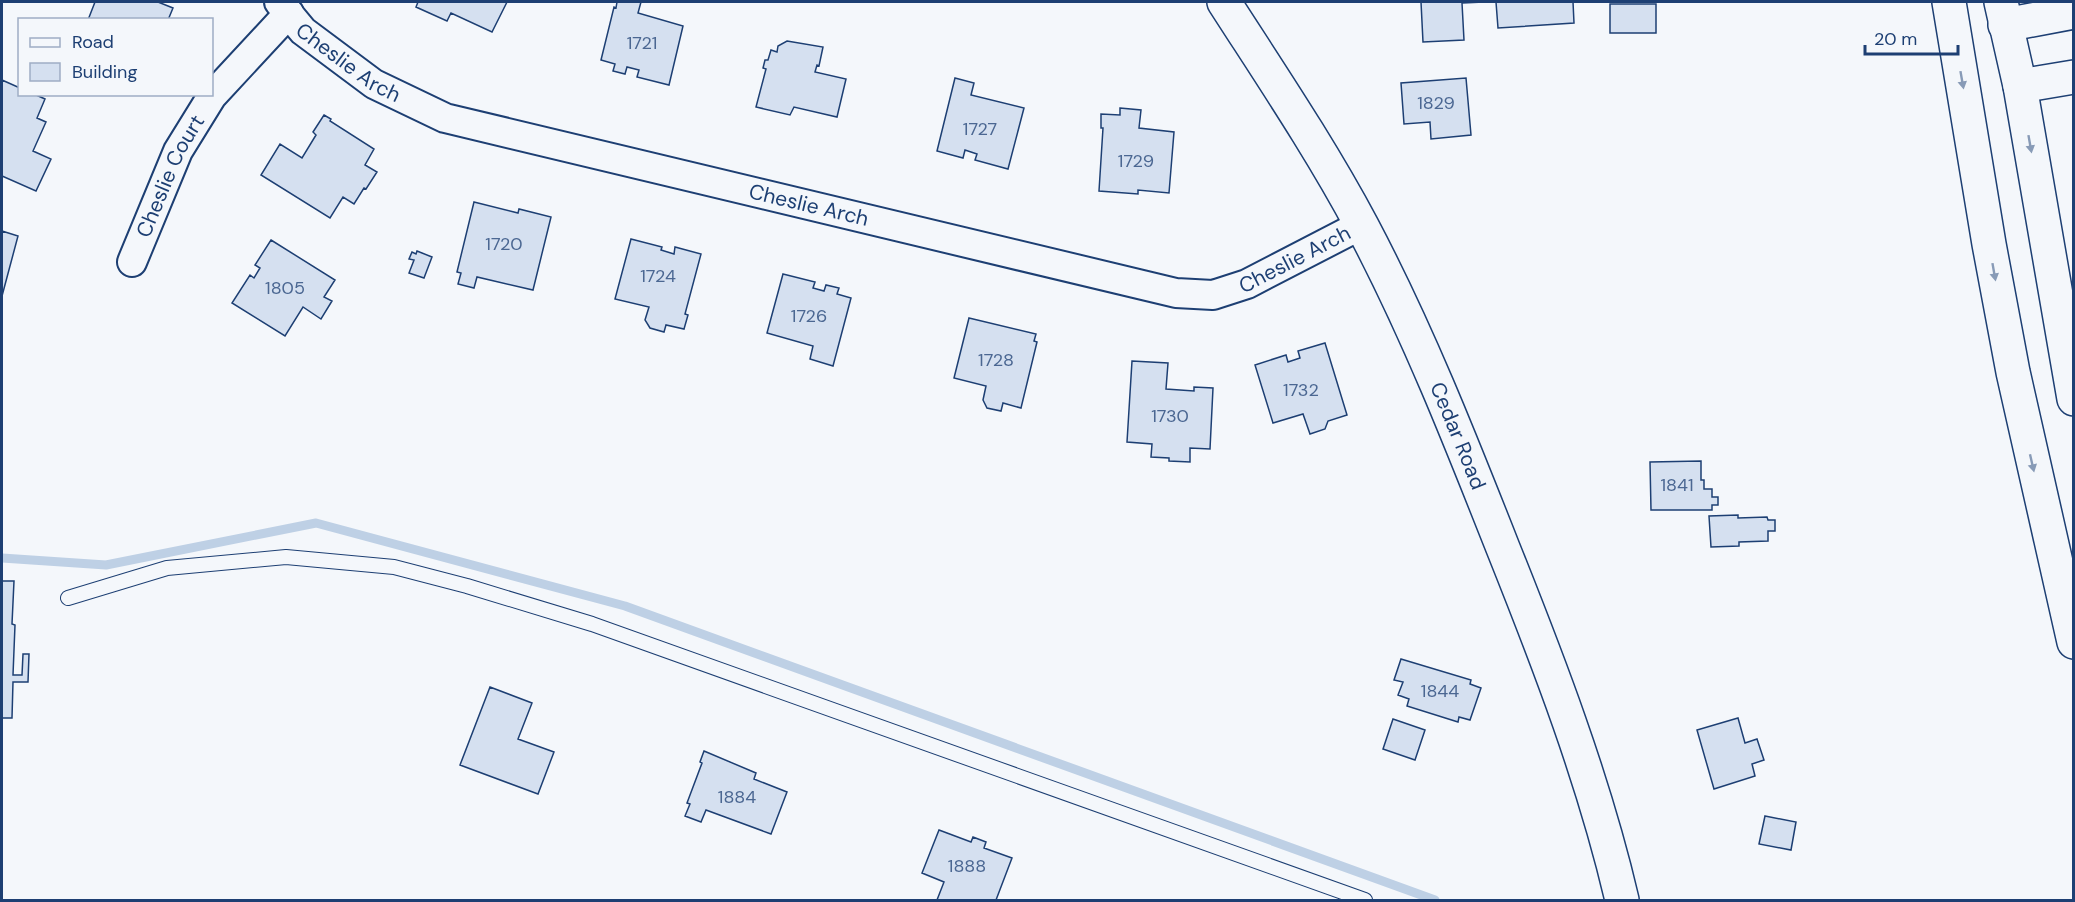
<svg xmlns="http://www.w3.org/2000/svg" width="2075" height="902" font-family="'DM Sans',sans-serif">
<rect width="100%" height="100%" fill="#f4f7fb"/>
<g fill="none" stroke-linecap="round" stroke-linejoin="round">
<path stroke="#bed0e5" stroke-width="9" d="M2,558L106,565L316,523L625,606L1435,900"/>
</g>
<path fill="#d5e0f0" stroke="#1d3f73" stroke-width="1.5" d="M95,2H158L173,8L168,20H88Z
M418,2H507L492,32L451,13L447,21L416,7Z
M617,2H641L638,13L683,26L669,85L637,77L639,70L627,67L625,74L613,71L615,64L601,60L614,7L616,8Z
M1421,2H1484L1462,3L1464,40L1423,42Z
M1496,2H1573L1574,23L1498,28Z
M1610,4H1656V33H1610Z
M787,41L823,47L819,66L817,65L815,72L846,79L837,117L794,107L790,115L756,107L766,69L763,68L765,60H768L771,50L777,52L778,46Z
M955,78L974,83L971,95L1024,108L1008,169L975,160L977,154L965,150L963,158L937,151Z
M1466,78L1471,135L1431,139L1430,122L1404,124L1401,83Z
M2,80L20,88V94H34L45,99L37,118L46,122L33,151L51,159L36,191L2,176Z
M1120,108L1141,110L1139,128L1174,132L1169,193L1138,190V194L1099,191L1103,128H1101V114L1120,115Z
M324,115L331,119L330,121L374,149L365,165L377,172L366,189L364,188L354,204L343,197L330,218L261,175L280,144L302,158L316,135L313,132Z
M474,202L518,213L519,209L551,217L533,290L477,277L474,288L458,284L461,273L457,272Z
M2,231L18,236L2,296Z
M631,239L662,247L661,250L674,254L675,247L701,254L685,314L688,315L684,329L666,325L664,332L650,328L645,320L649,307L615,299Z
M271,240L335,280L324,297L332,301L321,319L303,307L285,336L232,303L250,275L254,278L260,268L255,265Z
M417,251L432,257L424,278L409,273L414,260L409,259L412,252L416,254Z
M783,274L815,282L813,288L824,291L826,285L839,288L837,294L851,298L833,366L810,359L813,346L767,333Z
M969,318L1036,334L1034,341L1037,342L1021,408L1003,403L1001,411L987,408L983,400L986,386L954,378Z
M1325,343L1347,415L1328,421L1325,429L1310,434L1303,414L1273,423L1255,365L1286,355L1288,362L1300,358L1298,351Z
M1132,361L1168,363L1166,389L1194,391V387L1213,388L1210,449L1190,448V462L1169,461V458L1151,457L1152,444L1127,442Z
M1701,461V480H1704V489H1712V497H1718V505H1712V510H1651L1650,462Z
M1738,515V518L1767,517L1768,520H1775V531H1768V541L1739,542V546L1711,547L1709,516Z
M2,581H14L12,624L15,625L13,675H22L23,654H29L28,682H13L12,718H2Z
M1401,659L1471,680L1470,684L1481,688L1470,720L1459,717L1458,722L1407,706L1409,699L1398,695L1403,682L1394,680Z
M490,687L532,703L518,739L554,752L538,794L460,765Z
M1738,718L1745,743L1757,739L1764,760L1752,764L1755,776L1714,789L1697,730Z
M1393,719L1425,730L1415,760L1383,749Z
M704,751L756,773L754,779L787,792L771,834L706,810L701,822L685,816L690,804L687,803L702,763L700,762Z
M1765,816L1796,822L1791,850L1759,844Z
M939,830L971,842L973,837L986,842L984,848L1012,858L996,900H937L944,882L922,873Z"/>
<g fill="none" stroke-linecap="round" stroke-linejoin="round">
<defs>
<path id="lane" d="M68,598L167,568L286,557L394,567L467,586L592,624L1365,900"/>
<g id="street">
<path id="s1" d="M279,2L303,31L374,84L445,118L1176,293L1213,295L1247,284L1361,225"/>
<path id="s2" d="M132,262L178,151L212,96L289,13"/>
</g>
<g id="secondary">
<path id="s3" d="M1224,2C1271,75 1321,149 1362,226C1417,330 1460,439 1503,548C1549,663 1594,780 1622,900"/>
<path d="M2005,25L2074,12"/>
<path d="M2020,86L2074,77"/>
</g>
<path id="highway" d="M1949,2L1989,244L2013,372L2074,642
M2001,2L2020,86L2074,399"/>
</defs>
<use href="#lane" stroke="#1d3f73" stroke-width="16"/>
<use href="#street" stroke="#1d3f73" stroke-width="32"/>
<use href="#secondary" stroke="#1d3f73" stroke-width="36"/>
<use href="#highway" stroke="#1d3f73" stroke-width="36"/>
<use href="#lane" stroke="#f4f7fb" stroke-width="14"/>
<use href="#street" stroke="#f4f7fb" stroke-width="28"/>
<use href="#secondary" stroke="#f4f7fb" stroke-width="33"/>
<use href="#highway" stroke="#f4f7fb" stroke-width="33"/>
</g>
<defs><path id="oneway-solid" d="M-6-.8H1V-3.2L6.5 0L1 3.2V.8H-6Z" transform="scale(1.5)"/></defs>
<g fill="#889bb7">
<use href="#oneway-solid" transform="translate(1962 80) rotate(80)"/>
<use href="#oneway-solid" transform="translate(2030 144) rotate(80)"/>
<use href="#oneway-solid" transform="translate(1994 272) rotate(80)"/>
<use href="#oneway-solid" transform="translate(2032 463) rotate(77)"/>
</g>
<g text-anchor="middle" dominant-baseline="central" stroke-width="4.5" stroke-linejoin="round" paint-order="stroke">
<g font-size="18" fill="#4b6792">
<text x="642" y="43">1721</text>
<text x="1436" y="103">1829</text>
<text x="980" y="129">1727</text>
<text x="1136" y="161">1729</text>
<text x="504" y="244">1720</text>
<text x="658" y="276">1724</text>
<text x="285" y="288">1805</text>
<text x="809" y="316">1726</text>
<text x="996" y="360">1728</text>
<text x="1301" y="390">1732</text>
<text x="1170" y="416">1730</text>
<text x="1677" y="485">1841</text>
<text x="1440" y="691">1844</text>
<text x="737" y="797">1884</text>
<text x="967" y="866">1888</text>
</g>
<g font-size="21" fill="#1d3f73" stroke="#f4f7fb">
<text stroke="none"><textPath href="#s1" startOffset="93">Cheslie Arch</textPath></text>
<text stroke="none"><textPath href="#s2" startOffset="94">Cheslie Court</textPath></text>
<text stroke="none"><textPath href="#s1" startOffset="579">Cheslie Arch</textPath></text>
<text stroke="none"><textPath href="#s1" startOffset="1083">Cheslie Arch</textPath></text>
<text stroke="none"><textPath href="#s3" startOffset="494">Cedar Road</textPath></text>
</g>
</g>
<rect width="2075" height="902" fill="none" stroke="#1d3f73" stroke-width="6"/>
<rect x="18" y="18" width="195" height="78" fill="#f4f7fb" stroke="#9eadc5" stroke-width="1.5"/>
<rect x="30" y="38" width="30" height="9" fill="#f4f7fb" stroke="#9eadc5" stroke-width="1.5"/>
<text x="72" y="48" font-size="18" fill="#1d3f73">Road</text>
<rect x="30" y="63" width="30" height="18" fill="#d5e0f0" stroke="#9eadc5" stroke-width="1.5"/>
<text x="72" y="78" font-size="18" fill="#1d3f73">Building</text>
<path d="M1865 45v9h93v-9" fill="none" stroke="#1d3f73" stroke-width="3"/>
<text x="1874" y="45" font-size="18" fill="#1d3f73" stroke="#f4f7fb" stroke-width="4.5" paint-order="stroke">20 m</text>
</svg>
